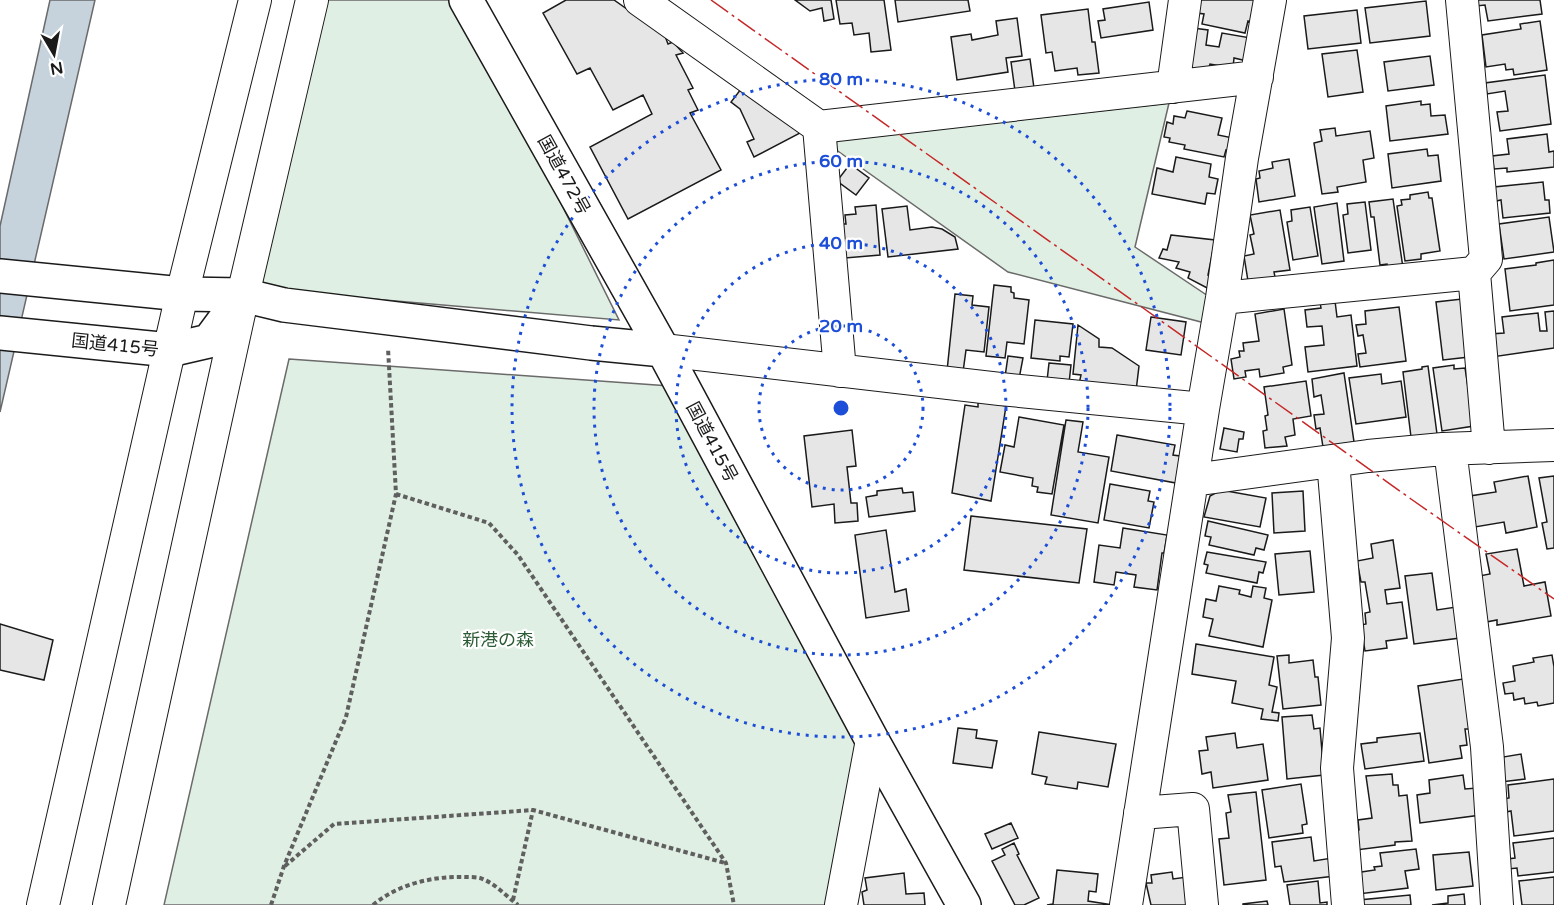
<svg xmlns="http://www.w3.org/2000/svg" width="1554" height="905" font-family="'Varela Round','Noto Sans JP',sans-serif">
<rect width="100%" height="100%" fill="#fff"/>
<path fill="#e0efe3" stroke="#6a6a6a" stroke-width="1.5" d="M322,0H460L619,320L256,289Z
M1169,103L1135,247L1211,298L1205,323L1008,272L835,149L838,136L992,123Z
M289,359L670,386L866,756L829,905H164Z"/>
<path fill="#c6d2dc" stroke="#6a6a6a" stroke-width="1.5" d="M50,0H95L0,412V226Z"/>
<path fill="#e6e6e6" stroke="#1a1a1a" stroke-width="1.5" d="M566,0H614L665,36L668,44L673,42L683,53L676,55L693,88L688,90L698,110L690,113L721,170L628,219L590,147L652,114L643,95L613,110L590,68L577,74L543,13Z
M795,0H831L834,19L824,21L822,8L810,11Z
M836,0H884L891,50L871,52L869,33L854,35L852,23L840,24Z
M895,0H968L970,11L898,22Z
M1200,0H1256L1251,22L1248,21L1245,33L1202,24L1204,14L1197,13Z
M1476,0H1540L1542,14L1488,21L1485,5L1476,6Z
M1426,1L1430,36L1370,43L1365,8Z
M1149,2L1153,30L1101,38L1098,21L1105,20L1103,9Z
M1088,9L1092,42H1095L1099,73L1078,75L1077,68L1055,71L1052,52L1046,53L1041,15Z
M1357,10L1361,43L1308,49L1304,16Z
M1017,18L1022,56L1006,58L1008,72L957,80L951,37L971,34L972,40L998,35L996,21Z
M1540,21L1547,70L1514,75L1513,69L1506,70L1505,64L1486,67L1482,35L1521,29L1520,24Z
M1193,28L1208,30L1206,45L1219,47L1222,33L1251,38L1247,61L1234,58L1233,68L1210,64L1208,71L1186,67Z
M1357,50L1363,92L1328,97L1322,54Z
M1430,56L1434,85L1388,91L1384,62Z
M1030,59L1034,88L1015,91L1011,62Z
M1545,75L1551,124L1500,131L1497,112L1508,111L1505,91L1487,94L1485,83Z
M741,89L802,132L754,157L747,142L754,139L740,109L731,102Z
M1421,101V105L1430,104L1431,116L1445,115L1448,134L1390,141L1386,106Z
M1187,111L1222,118L1218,135L1233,138L1230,151L1226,150L1224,157L1184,149L1185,145L1169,142L1170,138L1164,137L1167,122L1173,124L1174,116L1185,118Z
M1335,128L1336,136L1370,131L1374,158L1363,160L1366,182L1337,187L1338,192L1322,194L1314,143L1322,141L1320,130Z
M1547,134L1549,152L1554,151V167L1507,172V168L1494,169L1492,156L1509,154L1507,139Z
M1427,149L1428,156L1438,155L1441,181L1392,188L1388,154Z
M1176,157L1211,164L1209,177L1218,179L1215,194L1207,193L1205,204L1152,194L1157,168L1173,172Z
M1289,159L1295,196L1259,202L1256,179L1260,178L1259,171L1273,168L1272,162Z
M850,164L869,178L856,195L837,181Z
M1543,182L1545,200H1549L1550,213L1503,218L1501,200L1496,201L1494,187Z
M1428,192L1429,198H1432L1440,251L1421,254V259L1405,261L1397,206L1402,205L1401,200L1410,199V195Z
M1393,199L1403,268L1388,270L1387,264L1380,265L1374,217H1371L1369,202Z
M1365,202L1371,250L1348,253L1343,215L1348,214L1347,204Z
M1337,203L1344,261L1322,264L1314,207Z
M876,205L880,255L845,258L842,224H846L845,215L856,214L855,207Z
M907,206L910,230L932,227L942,229L955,237L958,249L888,257L882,209Z
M1310,207L1318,256L1293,260L1287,222L1292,221L1291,210Z
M1280,210L1290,270L1274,272L1275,277L1248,281L1244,256L1254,254L1250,235L1254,234L1250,215Z
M1549,217L1554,252L1504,259L1499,224Z
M1171,235L1215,240L1208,275H1213L1211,290L1188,278L1190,272L1176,268L1179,262L1159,258L1163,249L1167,250Z
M1554,260V305L1510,311L1505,269L1536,265V263Z
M994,285L1011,287V292L1014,293V298L1029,300L1024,344L1007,342L1005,358L986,356Z
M955,294L973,296L972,305L989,307L984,352L966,350L963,372L947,371Z
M1462,299L1469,357L1443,360L1436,302Z
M1335,301L1337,317L1351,315L1357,366L1308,372L1305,347L1324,345L1322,326L1307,327L1305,310L1321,308L1320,302Z
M1399,307L1406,361L1360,367L1358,354L1366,353L1363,335L1358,336L1356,325L1366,324L1365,311Z
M1284,309L1292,365L1283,367L1284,373L1260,377L1259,369L1245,371L1246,377L1234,379L1231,359L1240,357L1239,351H1244L1243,343L1259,341L1255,314Z
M1554,311V348L1492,357L1490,334L1504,333L1502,317L1538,313L1540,331H1547L1545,312Z
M1151,317L1186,322L1181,355L1146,350Z
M1035,320L1073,324L1069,357L1060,356V361L1031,358Z
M1078,325L1099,339V347L1112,348L1139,366L1136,391L1079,384L1081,375L1073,374Z
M1008,356L1023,358L1019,379L1005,377Z
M1049,363L1071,365L1069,383L1047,381Z
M1454,365V369L1465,368L1474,426L1442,431L1433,368Z
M1428,366L1437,434L1411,437L1403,372L1422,369V367Z
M1344,373L1354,442L1323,447L1320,428L1316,429L1314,415L1324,414L1321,395L1314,397L1312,379Z
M1381,374L1382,384L1401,381L1406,417L1356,424L1349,378Z
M1306,381L1311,416L1293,419L1295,435L1285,437L1287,446L1265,448L1263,431L1267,430L1265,416L1268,415L1264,387Z
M978,401L1006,406L991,501L952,493L965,405L978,407Z
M1019,417L1064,425L1052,494L1037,492L1038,487L1032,486L1033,478L1000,472L1005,445L1014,447Z
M1066,420L1083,422L1078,452L1109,457L1098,523L1051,515Z
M1224,428L1244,432L1243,439H1239L1237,452L1220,449Z
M852,430L856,466L847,467L851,503H857L858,521L835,523L834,504L812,507L804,436Z
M1117,435L1175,445L1173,455L1180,456L1176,483L1111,471Z
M1528,476L1537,527L1506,533L1504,522L1475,527L1470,496L1496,492L1494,482Z
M1554,476V548L1547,549L1542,523L1547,522L1539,478Z
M1110,484L1150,491L1148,501L1154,502L1149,528L1104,520Z
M902,488L903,493L913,492L915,511L869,517L866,497L877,495V491Z
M1221,490L1266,498L1260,527L1204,517L1210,496Z
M1303,491L1305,531L1274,533L1272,493Z
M971,516L1087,529L1079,583L964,570Z
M1208,521L1268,535L1264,550L1256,548L1254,555L1209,545L1211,537L1205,536Z
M1123,528L1167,535L1164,553H1162L1157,590L1134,587L1136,575L1116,572L1114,585L1094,582L1099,545L1120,548Z
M886,530L895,592L906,589L909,611L866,618L855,535Z
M1393,540L1400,588L1385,590L1387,604L1402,602L1407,638L1386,641L1387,648L1365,651L1361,625L1366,624L1365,613L1370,612L1365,582H1361L1357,561L1373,558L1371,544Z
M1517,549L1524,586L1545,582L1551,616L1497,625V620L1486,622L1479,576L1490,574L1486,554Z
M1310,551L1314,592L1279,595L1275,554Z
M1207,552L1266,562L1263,573L1259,572L1257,583L1206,573L1208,565L1204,564Z
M1432,573L1437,610L1456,607L1460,638L1414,644L1405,576Z
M1219,586L1240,590L1239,594L1251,597L1253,586L1266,588L1264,598L1272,600L1263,647L1209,636L1213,619L1203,617L1206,599L1216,601Z
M0,624L53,640L44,680L0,670Z
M1196,644L1274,657L1269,685L1277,687L1272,712L1279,713L1278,721L1261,719L1263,709L1232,703L1236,681L1192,674Z
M1289,655V663L1313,660L1315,677H1318L1321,705L1283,709L1277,656Z
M1552,655L1554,667V703L1538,706L1537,702L1525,704L1524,698L1514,700L1513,693L1505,694L1503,683L1515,681L1513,666L1534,662L1533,658Z
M1463,679L1470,729H1465L1467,745L1460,746L1462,758L1429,763L1418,686Z
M1312,715L1314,729L1320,728L1324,775L1287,779L1282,717Z
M958,728L977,730L976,738L997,741L992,768L953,763Z
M1039,732L1116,744L1108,787L1078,782L1077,789L1045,784L1047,777L1032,774Z
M1235,733L1237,748L1263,744L1268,780L1213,788L1211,772L1202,774L1199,751L1208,750L1206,737Z
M1420,733L1424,761L1365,769L1361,744L1377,742V738Z
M1521,754L1525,779L1501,782L1497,758Z
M1392,774L1393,785H1398L1399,796L1407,795L1412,841L1395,842V845L1356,850L1354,831L1359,830L1358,820L1372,818L1366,776Z
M1463,775L1465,789L1477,788L1481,815L1420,823L1417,795L1430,793L1429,780Z
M1554,779V831L1514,836L1511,811L1506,812L1504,799L1509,798L1508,785Z
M1301,784L1307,824L1302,825L1303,833L1269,838L1262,790Z
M1256,792L1266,880L1224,885L1219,839L1229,838L1226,813L1231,812L1228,795Z
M1011,823L1018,838L992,849L985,834Z
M1311,837L1314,861L1332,858L1335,876L1284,882L1281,866L1275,867L1272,842Z
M1554,838V872L1518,876L1517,868L1508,869L1507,859L1515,858L1513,843Z
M1014,843L1019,854L1017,855L1039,898L1024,905H1015L992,861L1005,855L1002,849Z
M1416,849L1419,869L1405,871L1408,888L1358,894L1355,873L1375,870L1374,867L1382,866L1380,853Z
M1469,852L1473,886L1436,890L1433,855Z
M1057,870L1098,874L1096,892L1089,891L1088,901L1113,905H1047L1053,904Z
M1172,872L1173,879L1187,877L1189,905H1151L1146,883H1152L1151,875Z
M904,873L906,894L924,893L925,905H864L862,892L867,890L865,878Z
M1554,877V905H1522L1519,881Z
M1318,881L1320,903L1327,902V905H1290L1287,885Z
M1464,894L1465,905H1432L1448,903V896Z
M1410,895L1411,905H1360L1359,900Z
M1267,901L1268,905H1243V904Z"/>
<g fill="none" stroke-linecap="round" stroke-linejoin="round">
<defs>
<path id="minor" d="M640,0L819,127L1257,77
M1173,87L1185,0
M819,127L840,371
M1474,273L1489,448
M1222,298L1474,273L1486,259L1462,0
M663,350L1000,389L1203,409
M1450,449L1487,747L1497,905
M1333,461L1348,638L1337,768L1348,905
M1193,480L1368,456L1443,449L1554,445
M1140,813L1193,809L1202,905
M43,905L182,294L255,0
M109,905L243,295L312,0
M841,905L872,740
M1126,905L1203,409L1222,298L1242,158L1270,0"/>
<path id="highway" d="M466,0L663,350L872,740L964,905
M0,276L182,294L243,295L284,305L591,343L663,350
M0,333L170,350L209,341L243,295"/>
</defs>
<use href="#minor" stroke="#1a1a1a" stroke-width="34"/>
<use href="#highway" stroke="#1a1a1a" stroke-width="36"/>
<path stroke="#5f5f5f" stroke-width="4" stroke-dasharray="4.5 3" stroke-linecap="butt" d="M396,494L489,523L518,555L726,863L734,905
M285,866L334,824L533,810L725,863
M513,900L533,810
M271,905L284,866L346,717L396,494L388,348
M373,905C398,884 433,876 465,877C470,877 476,877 480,878C495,883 506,896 518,905"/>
<use href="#minor" stroke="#fff" stroke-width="32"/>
<use href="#highway" stroke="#fff" stroke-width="33"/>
<path stroke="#c62828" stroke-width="1.5" stroke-dasharray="21 4.5 3 4.5" stroke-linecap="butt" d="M711,0L1411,499L1554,599"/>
</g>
<g fill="none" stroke="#1d4ed8" stroke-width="3" stroke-dasharray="3 6">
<circle cx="841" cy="408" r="82"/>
<circle cx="841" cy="408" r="165"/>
<circle cx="841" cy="408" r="247"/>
<circle cx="841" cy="408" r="329"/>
</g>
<g text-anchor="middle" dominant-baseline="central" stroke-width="4.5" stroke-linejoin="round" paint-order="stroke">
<g font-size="18" fill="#1a1a1a" stroke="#fff">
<text transform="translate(564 175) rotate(61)">国道472号</text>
<text transform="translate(115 345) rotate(6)">国道415号</text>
<text transform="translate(712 442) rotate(62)">国道415号</text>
</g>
<g font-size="18" fill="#2b5a34" stroke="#fff">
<text x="498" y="640">新港の森</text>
</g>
</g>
<circle cx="841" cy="408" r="9" fill="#1d4ed8" stroke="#fff" stroke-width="3"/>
<g font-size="18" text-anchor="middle" font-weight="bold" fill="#1d4ed8" stroke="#fff" stroke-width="4.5" stroke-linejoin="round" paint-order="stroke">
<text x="841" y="85">80 m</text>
<text x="841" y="167">60 m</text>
<text x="841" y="249">40 m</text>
<text x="841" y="332">20 m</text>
</g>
<g transform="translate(54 54) rotate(170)" stroke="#ffffff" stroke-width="4.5" paint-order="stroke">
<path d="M0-4.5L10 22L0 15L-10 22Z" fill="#1a1a1a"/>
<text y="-9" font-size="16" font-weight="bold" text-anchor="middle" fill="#1a1a1a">N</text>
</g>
</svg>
